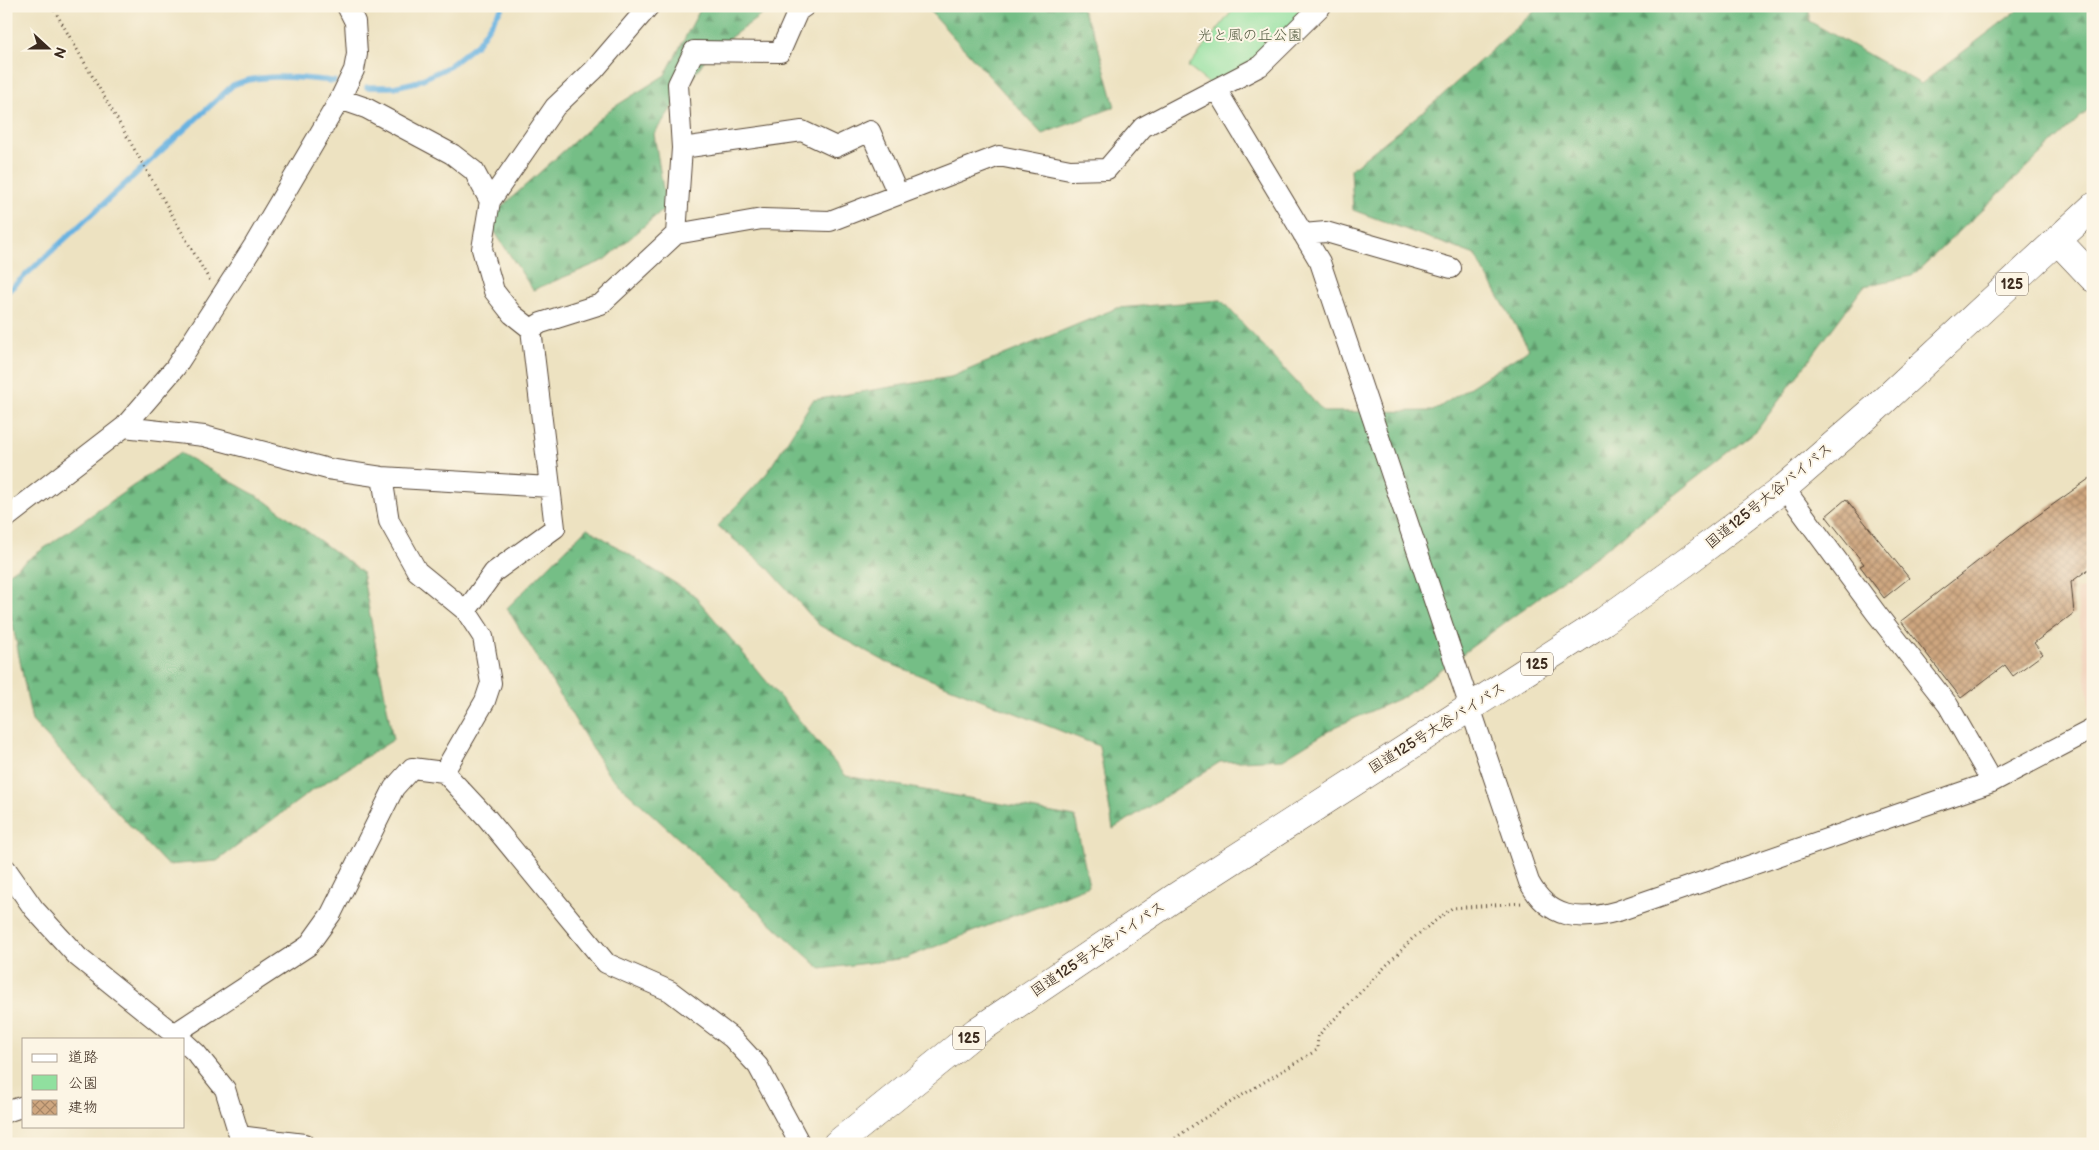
<svg xmlns="http://www.w3.org/2000/svg" width="2099" height="1150" font-family="'Balsamiq Sans','Klee One',sans-serif">
<defs>
<pattern id="forest-firs" width="22" height="20" patternUnits="userSpaceOnUse" patternTransform="scale(1.25)"><rect width="22" height="20" fill="#74be86"/><path d="M5 1l3.5 6h-7zM16 11l3.5 6h-7z" fill="#609b6d"/></pattern>
<pattern id="building-cross-hatch" width="8" height="8" patternUnits="userSpaceOnUse" patternTransform="scale(1.25)"><rect width="8" height="8" fill="#cea67f"/><path d="M0 0l8 8M0 8l8-8" fill="none" stroke="#a88767"/></pattern>
</defs>
<rect width="100%" height="100%" fill="#fcf5e5"/>
<filter id="ink" filterUnits="userSpaceOnUse"><feTurbulence type="fractalNoise" baseFrequency=".02" numOctaves="2"/><feDisplacementMap in="SourceGraphic" scale="10" xChannelSelector="R" yChannelSelector="G"/><feConvolveMatrix kernelMatrix="1 2 1 2 8 2 1 2 1" color-interpolation-filters="sRGB"/></filter>
<filter id="wash" filterUnits="userSpaceOnUse"><feTurbulence type="fractalNoise" baseFrequency=".0096" numOctaves="4" result="noise"/><feDisplacementMap in="SourceGraphic" scale="20" xChannelSelector="R" yChannelSelector="G"/><feGaussianBlur stdDeviation="1.12" result="paint"/><feColorMatrix in="noise" values="0 0 0 0 0 0 0 0 0 0 0 0 0 0 0 0 0 1.4 0 .05"/><feComposite in="paint" operator="in"/></filter>
<g filter="url(#wash)">
<rect width="100%" height="100%" fill="#ede2c1"/>
<path fill="#f2d4be" d="M2093,587V723H2091L2076,589Z"/>
<path fill="url(#forest-firs)" stroke="#587452" d="M702,6H774L710,52L654,134L666,207L605,260L533,290L487,220L608,111L665,75Z
M925,6H1080L1096,38L1115,107L1042,134Z
M1540,6H1809V21L1921,84L2023,6H2093V105L1912,276L1864,286L1757,430L1613,543L1405,696L1335,727L1283,759L1220,762L1113,829L1099,746L886,662L819,625L769,569L718,526L767,473L813,400L951,377L1117,308L1221,300L1324,412L1433,411L1529,349L1475,255L1353,210L1351,169L1436,101Z
M180,453L266,501L362,572L393,740L310,792L217,861L167,865L32,721L6,591V575Z
M587,528L694,595L846,776L1075,817L1089,886L906,958L821,969L608,774L507,608Z"/>
<path fill="#90e09f" stroke="#66855e" d="M1236,6H1321L1216,89L1188,67Z"/>
<g fill="none" stroke-linecap="round" stroke-linejoin="round">
<path stroke="#69b3e1" stroke-width="5.5" d="M367,87H394L416,82L448,67L477,44L503,6
M6,293L233,85C263,72 302,78 334,81"/>
</g>
<g id="blocks">
<path fill="url(#building-cross-hatch)" d="M2093,476V566L2071,582L2074,613L2034,643L2043,654L2013,676L2005,665L1961,698L1901,621L2023,526Z
M1846,499L1909,578L1884,598L1860,566L1864,564L1826,516Z"/>
</g>
</g>
<g filter="url(#ink)">
<use href="#blocks" fill-opacity="0" stroke="#564636" stroke-width="1"/>
<g fill="none" stroke-linecap="round" stroke-linejoin="round">
<defs>
<path id="minor" d="M1216,89L1320,262L1529,882C1549,919 1579,922 1618,911L1992,782L2093,729
M340,99L366,108L452,154L474,171L490,201L482,249L494,291L512,314L531,329L541,323L601,304L676,234L762,219L830,221L999,156L1070,170L1107,169L1143,127L1260,66L1321,6
M682,148L678,84L694,51L780,52L798,11L805,6
M490,201L555,107L594,70L649,6
M676,234L682,148L802,131L836,147L870,131L898,194
M1303,234L1326,232L1451,268
M531,329L555,528L494,572L466,611L483,637L491,683L485,701L444,772L487,818L606,963L670,991L732,1038L758,1066L800,1144
M124,427L204,436L328,469L382,477L550,487
M382,477L389,521L417,571L466,611
M1784,488L1876,613L1948,705L1992,782
M6,518L124,427L175,368L253,247L340,99L354,70L357,54L355,22L347,6
M6,869L34,909L78,957L180,1039
M174,1034L308,946L331,914L394,788L412,768L444,772
M184,1042L196,1053L225,1089L242,1144
M6,1112L24,1106
M239,1136L304,1144"/>
<path id="highway" d="M2058,241L2093,278
M837,1144L977,1031L1177,896L1604,621L1685,563L1784,488L1876,408L2093,207"/>
</defs>
<use href="#minor" stroke="#564636" stroke-width="22"/>
<use href="#highway" stroke="#564636" stroke-width="29"/>
<path stroke="#564636" stroke-width="3" stroke-dasharray="1 4" stroke-linecap="butt" d="M52,6L210,281
M1167,1144L1198,1122L1317,1050L1318,1036L1412,939L1452,908L1522,903"/>
<use href="#minor" stroke="#fff" stroke-width="20"/>
<use href="#highway" stroke="#fff" stroke-width="28"/>
</g>
</g>
<g text-anchor="middle" dominant-baseline="central" stroke-width="4" stroke-linejoin="round" paint-order="stroke">
<g fill="#fcf5e5" stroke="#75675a" stroke-width="1">
<rect x="1996" y="272.5" width="32" height="23" rx="4"/>
<rect x="1521" y="652.5" width="32" height="23" rx="4"/>
<rect x="953" y="1026.5" width="32" height="23" rx="4"/>
</g>
<g font-size="14" font-weight="bold" fill="#3b2a1e">
<text x="2012" y="284">125</text>
<text x="1537" y="664">125</text>
<text x="969" y="1038">125</text>
</g>
<g font-size="15" fill="#50583e" stroke="#fcf5e5">
<text x="1250" y="35">光と風の丘公園</text>
</g>
<g font-size="15" fill="#3b2a1e" stroke="#fcf5e5">
<text transform="translate(1769 496) rotate(-39)">国道125号大谷バイパス</text>
<text transform="translate(1437 728) rotate(-32)">国道125号大谷バイパス</text>
<text transform="translate(1098 949) rotate(-34)">国道125号大谷バイパス</text>
</g>
</g>
<rect width="2099" height="1150" fill="none" stroke="#fcf5e5" stroke-width="25"/>
<rect x="22" y="1038" width="162" height="90" fill="#fcf5e5" stroke="#afa495"/>
<rect x="32" y="1054" width="25" height="8" fill="#ffffff" stroke="#afa495"/>
<text x="68" y="1062" font-size="15" fill="#3b2a1e">道路</text>
<rect x="32" y="1075" width="25" height="15" fill="#90e09f" stroke="#afa495"/>
<text x="68" y="1088" font-size="15" fill="#3b2a1e">公園</text>
<rect x="32" y="1100" width="25" height="15" fill="url(#building-cross-hatch)" stroke="#afa495"/>
<text x="68" y="1112" font-size="15" fill="#3b2a1e">建物</text>
<g transform="translate(48 48) rotate(111)" stroke="#fcf5e5" stroke-width="4" paint-order="stroke">
<path d="M0-4L9 19L0 12L-9 19Z" fill="#3b2a1e"/>
<text y="-8" font-size="14" font-weight="bold" text-anchor="middle" fill="#3b2a1e">N</text>
</g>
</svg>
